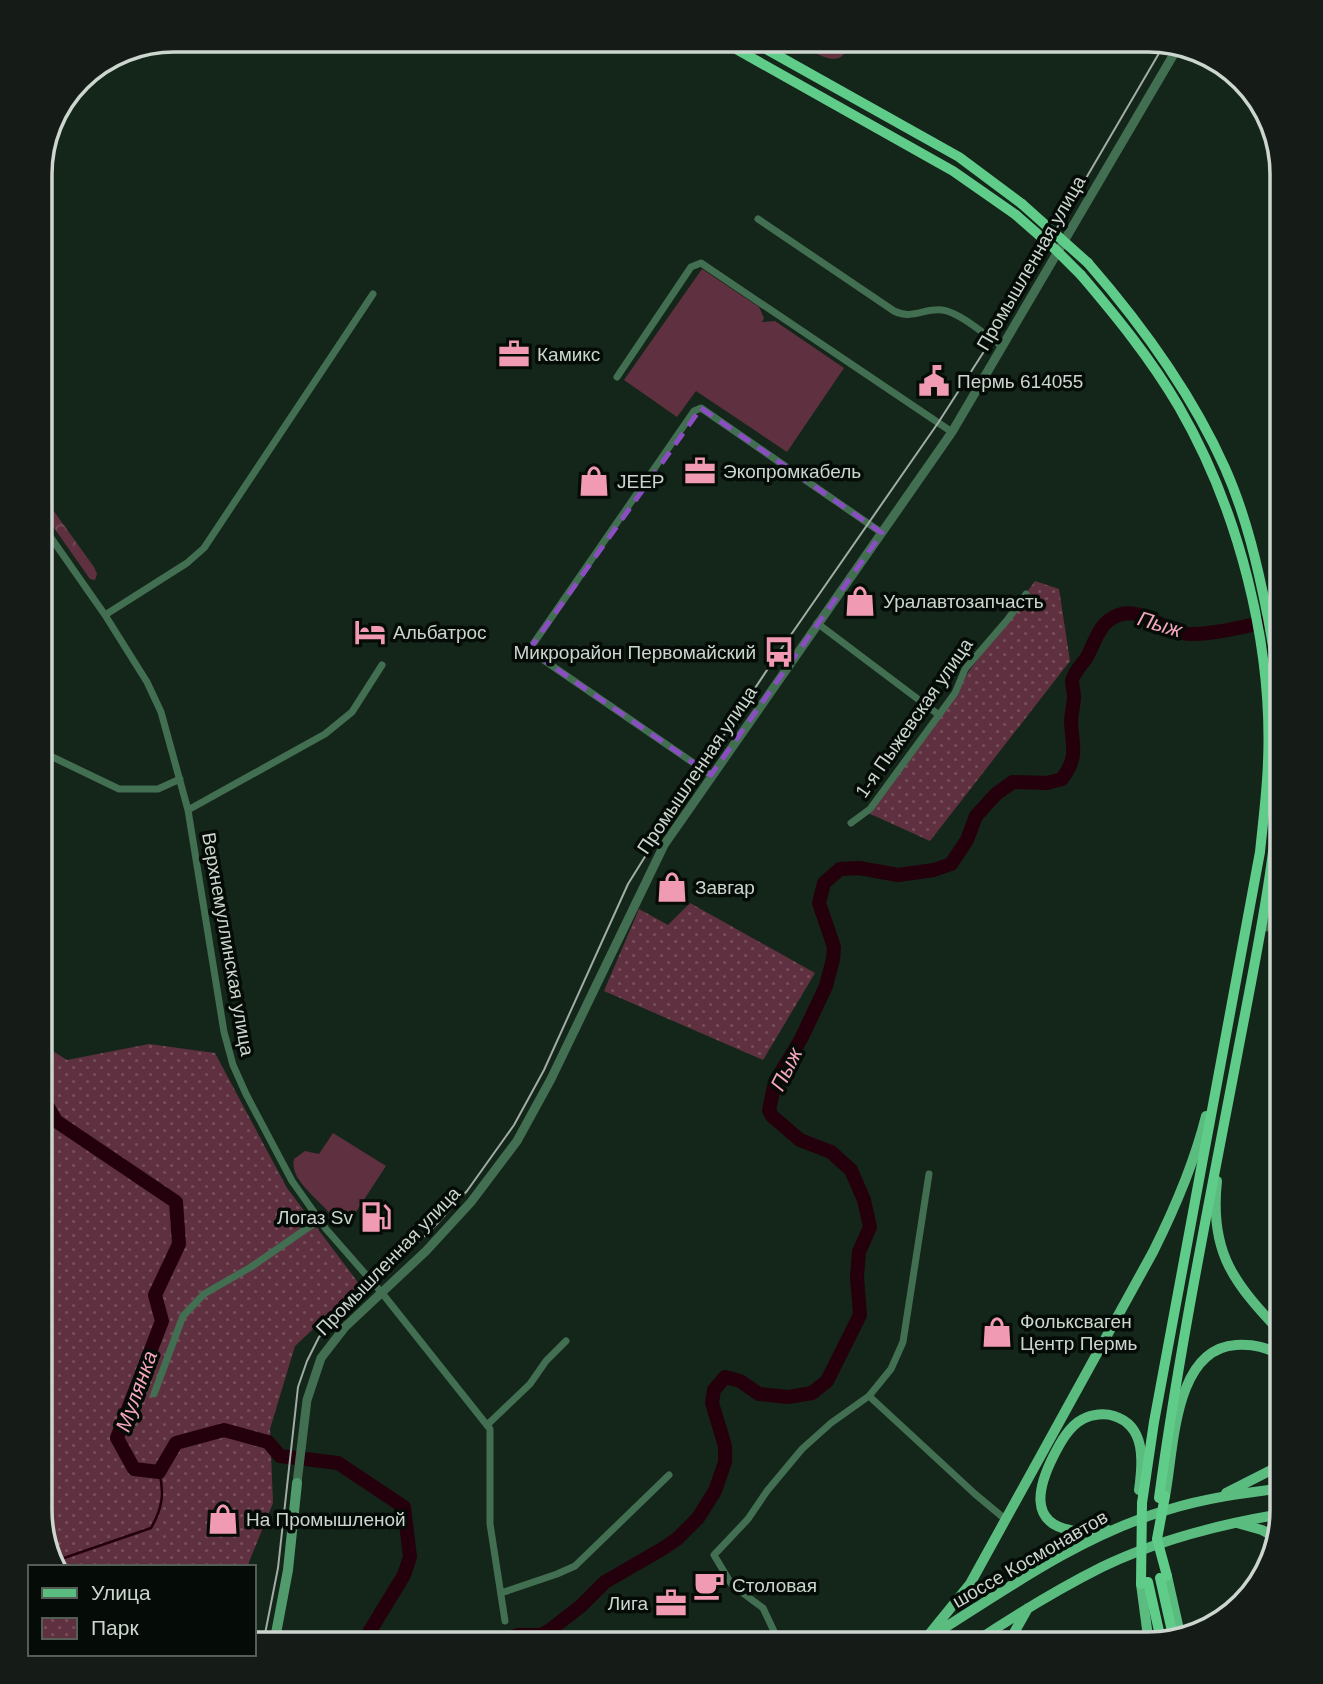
<svg xmlns="http://www.w3.org/2000/svg" width="1323" height="1684" font-family="Arial,sans-serif">
<defs>
<pattern id="forest-crowns" width="20" height="18" patternUnits="userSpaceOnUse" patternTransform="scale(1.75)"><rect width="20" height="18" fill="#5f3140"/><path d="M2 6a3 3 0 1 1 6 0M12 15a3 3 0 1 1 6 0" fill="none" stroke="#754e5a"/></pattern>
<pattern id="wetland-marsh" width="20" height="14" patternUnits="userSpaceOnUse" patternTransform="scale(1.75)"><rect width="20" height="14" fill="#5f3140"/><path d="M1 5h8M5 5V1M11 12h8M15 12V8" fill="none" stroke="#754e5a"/></pattern>
<pattern id="park-dots" width="8" height="8" patternUnits="userSpaceOnUse" patternTransform="scale(1.75)"><rect width="8" height="8" fill="#5f3140"/><path d="M2 2h.1M6 6h.1" fill="none" stroke="#754e5a" stroke-width="1.8" stroke-linecap="round"/></pattern>
</defs>
<rect width="100%" height="100%" fill="#142519"/>
<path fill="#5f3140" d="M702,269L759,307L764,318L762,322L775,321L844,368L787,452L696,391L677,417L624,380Z
M333,1133L386,1166L350,1221L337,1227C334,1207 288,1185 294,1159L305,1151L319,1154Z"/>
<path fill="url(#forest-crowns)" d="M40,492L94,567L97,574L95,580L90,579L40,508Z"/>
<path fill="url(#wetland-marsh)" d="M785,40H851C842,66 832,60 812,52C803,48 794,45 785,40Z"/>
<path fill="url(#park-dots)" d="M1035,581L1059,589L1070,661L930,841L866,812Z
M690,903L815,973L763,1060L604,991L639,909L668,925Z
M40,1043L67,1060L149,1044L215,1053L287,1188L360,1285L295,1346L270,1429L273,1503L247,1567H57L40,1510Z"/>
<g fill="none" stroke-linecap="round" stroke-linejoin="round">
<path stroke="#24000d" stroke-width="2.5" d="M55,1558H64L151,1528C162,1509 165,1493 159,1472"/>
<path stroke="#24000d" stroke-width="14" d="M40,1093L56,1121L176,1202L179,1244L155,1295L162,1321L117,1438L134,1469L159,1472L176,1443L224,1430L268,1442L280,1456L338,1463L404,1507L410,1557L404,1575L362,1644
M492,1644L518,1635H541L550,1630L581,1606L605,1582L662,1549L677,1539L698,1518L715,1491L725,1462V1446L712,1403L714,1390L725,1377L740,1381L759,1394L788,1397L812,1393L827,1381L860,1315L857,1277L859,1252L870,1227L864,1200L851,1170L831,1152L800,1140L772,1116L769,1110L775,1082L801,1039L826,986L833,959L834,947L819,903L824,883L840,869L859,868L898,875L934,870L951,864L967,840L976,816L996,794L1013,782L1047,783L1062,779C1078,757 1073,749 1071,723C1071,714 1074,705 1074,696C1074,691 1072,686 1072,681C1074,670 1085,663 1089,653C1094,643 1098,629 1108,621C1134,600 1157,627 1182,633C1203,638 1260,623 1283,618"/>
<path stroke="#426e51" stroke-width="7" d="M758,219L894,311C912,320 924,308 942,310C960,312 987,337 1003,347
M617,377L691,267L701,263L952,432
M40,522L105,615L147,682L161,712L188,810L224,1032L233,1065L246,1094L292,1181L326,1229L382,1293L490,1429V1524L505,1621
M105,615L187,563L204,548L373,294
M817,623L939,715
M40,751L119,789H158L180,779
M711,775L529,650L694,411L701,408L882,533
M188,810L325,734L352,712L382,665
M851,823L870,809L955,693L965,669L1008,619L1026,594
M1266,928L1275,905L1283,898
M154,1394L183,1316L204,1294L251,1267L319,1220
M869,1396L975,1494L1005,1519
M487,1425L530,1384L546,1361L566,1341
M501,1593L557,1574L575,1566L669,1475
M780,1644L763,1608L732,1585L714,1555L748,1519L767,1491L802,1449L831,1423L869,1396L891,1369L903,1342L929,1174"/>
<path stroke="#426e51" stroke-width="9" d="M297,1483L307,1400L321,1358L345,1327L426,1251L471,1202L517,1141L551,1079L664,845L952,432L1178,47"/>
<path stroke="#519a6b" stroke-width="10" d="M274,1644L288,1570L297,1483"/>
<path stroke="#5bbc80" stroke-width="10" d="M1217,1181C1209,1254 1235,1284 1283,1335
M1226,1493L1283,1464
M1165,1496C1174,1451 1173,1349 1236,1345C1254,1344 1267,1347 1283,1357
M1237,1523L1262,1530L1275,1537
M1108,1530C1096,1531 1082,1533 1070,1530C1028,1522 1039,1485 1053,1457C1060,1443 1069,1426 1083,1419C1092,1414 1105,1413 1114,1416C1146,1426 1143,1462 1139,1490
M1167,1576L1180,1634
M1141,1584L1149,1644
M932,1636C1006,1589 1082,1535 1167,1510C1205,1498 1244,1493 1283,1488
M923,1642L970,1584L1153,1252C1175,1208 1194,1164 1206,1116
M972,1644C1014,1616 1056,1590 1102,1567C1158,1540 1221,1524 1282,1514
M1013,1644L1015,1631L1028,1608"/>
<path stroke="#60cc89" stroke-width="10" d="M720,40L953,171L1016,215
M750,40L959,157L1022,204
M1088,263C1142,325 1191,392 1225,468C1246,515 1258,567 1268,618C1275,656 1282,695 1282,734C1281,842 1257,950 1237,1056C1209,1203 1179,1350 1159,1498
M1081,275C1116,316 1151,359 1179,407C1238,509 1273,643 1268,762C1267,792 1263,822 1260,852L1154,1422L1142,1503
M1160,1578L1173,1636
M1148,1582L1161,1640"/>
<path stroke="#a1ada4" stroke-width="2" d="M263,1644L278,1568L298,1387L307,1361L319,1337L343,1312L434,1227L467,1191L514,1125L544,1070L628,884L674,810L779,652L938,423L992,339L1165,43"/>
<path stroke="#60cc89" stroke-width="10" d="M1022,204L1088,263
M1016,215L1056,250L1081,275
M1165,1496L1157,1539L1167,1576
M1141,1584L1142,1503"/>
</g>
<path fill="none" stroke="#8b4ec2" stroke-width="5" stroke-dasharray="14 9" stroke-linejoin="round" d="M701,408L882,533L711,775L529,650Z"/>
<defs>
<symbol id="office-bare" viewBox="-9 -9 18 18"><path d="M-6-3h4V-5.5h4V-3h4V5H-6ZM-1-4.5V-3h2v-1.5ZM-6 0V1H6V0Z" fill="#f19ab4" stroke="#050c07" stroke-width="2.5" paint-order="stroke"/></symbol>
<symbol id="civic-bare" viewBox="-9 -9 18 18"><path d="M-.6-6.5H3V-4.5H.6V-3L4-1V1h2V6H-6V1h2V-1L-.6-3ZM-1.2 2.5V6h2.4V2.5Z" fill="#f19ab4" stroke="#050c07" stroke-width="2.5" paint-order="stroke"/></symbol>
<symbol id="shop-bare" viewBox="-9 -9 18 18"><path d="M-5-2.5h2.3a2.7 3.5 0 0 1 5.4 0H5L5.5 6h-11ZM-1.5-2.5h3a1.5 2.3 0 0 0-3 0Z" fill="#f19ab4" stroke="#050c07" stroke-width="2.5" paint-order="stroke"/></symbol>
<symbol id="hotel-bare" viewBox="-9 -9 18 18"><path d="M-6-4.5h1.5V1H6V5H4.5V3h-9V5H-6ZM-4 0a1.8 1.8 0 1 1 3.6 0ZM.5 0V-2.5h3Q6-2.5 6 0Z" fill="#f19ab4" stroke="#050c07" stroke-width="2.5" paint-order="stroke"/></symbol>
<symbol id="bus-bare" viewBox="-9 -9 18 18"><path d="M-5-6H5V4H4V6H2V4H-2V6H-4V4H-5ZM-3.5-4V0h7V-4ZM-3.5 1.2v1.5H-2V1.2ZM2 1.2v1.5H3.5V1.2Z" fill="#f19ab4" stroke="#050c07" stroke-width="2.5" paint-order="stroke"/></symbol>
<symbol id="fuel-bare" viewBox="-9 -9 18 18"><path d="M-5.5-6h7V0h2V4h1.3V-2.5L3-4.5l.8-.8L6-3V5H2.5V1h-1V6h-7ZM-4.2-4.7v3.2H.2V-4.7Z" fill="#f19ab4" stroke="#050c07" stroke-width="2.5" paint-order="stroke"/></symbol>
<symbol id="cafe-bare" viewBox="-9 -9 18 18"><path d="M-5.5-4.5H6V0H3Q3 3.5 0 3.5H-2.5Q-5.5 3.5-5.5 0ZM3-3.2v2h1.7v-2ZM-6 4.5H4V6H-6Z" fill="#f19ab4" stroke="#050c07" stroke-width="2.5" paint-order="stroke"/></symbol>
</defs>
<g fill-rule="evenodd">
<use href="#office-bare" x="492" y="332" width="44" height="44"/>
<use href="#civic-bare" x="912" y="359" width="44" height="44"/>
<use href="#office-bare" x="678" y="449" width="44" height="44"/>
<use href="#shop-bare" x="572" y="459" width="44" height="44"/>
<use href="#shop-bare" x="838" y="579" width="44" height="44"/>
<use href="#hotel-bare" x="348" y="610" width="44" height="44"/>
<use href="#bus-bare" x="757" y="630" width="44" height="44"/>
<use href="#shop-bare" x="650" y="865" width="44" height="44"/>
<use href="#fuel-bare" x="354" y="1195" width="44" height="44"/>
<use href="#shop-bare" x="975" y="1310" width="44" height="44"/>
<use href="#shop-bare" x="201" y="1497" width="44" height="44"/>
<use href="#cafe-bare" x="687" y="1563" width="44" height="44"/>
<use href="#office-bare" x="649" y="1581" width="44" height="44"/>
</g>
<g text-anchor="middle" dominant-baseline="central" stroke-width="7" stroke-linejoin="round" paint-order="stroke">
<g font-size="19" fill="#ccd6ce" stroke="#050c07">
<text transform="translate(1031 263) rotate(-60)">Промышленная улица</text>
<text transform="translate(914 718) rotate(-55)">1-я Пыжевская улица</text>
<text transform="translate(697 770) rotate(-56)">Промышленная улица</text>
<text transform="translate(228 944) rotate(80)">Верхнемуллинская улица</text>
<text transform="translate(388 1261) rotate(-46)">Промышленная улица</text>
<text transform="translate(1030 1559) rotate(-30)">шоссе Космонавтов</text>
</g>
<g font-size="19" fill="#ccd6ce" stroke="#050c07" text-anchor="start">
<text x="537" y="354">Камикс</text>
<text x="957" y="381">Пермь 614055</text>
<text x="723" y="471">Экопромкабель</text>
<text x="617" y="481">JEEP</text>
<text x="883" y="601">Уралавтозапчасть</text>
<text x="393" y="632">Альбатрос</text>
<text x="756" y="652" text-anchor="end">Микрорайон Первомайский</text>
<text x="695" y="887">Завгар</text>
<text x="353" y="1217" text-anchor="end">Логаз Sv</text>
<text x="1020" y="1321">Фольксваген<tspan x="1020" dy="22">Центр Пермь</tspan></text>
<text x="246" y="1519">На Промышленой</text>
<text x="732" y="1585">Столовая</text>
<text x="648" y="1603" text-anchor="end">Лига</text>
</g>
<g font-size="21" font-style="italic" fill="#f5a6bd" stroke="#050c07">
<text transform="translate(1160 624) rotate(17)">Пыж</text>
<text transform="translate(786 1069) rotate(-63)">Пыж</text>
<text transform="translate(136 1391) rotate(-70)">Мулянка</text>
</g>
</g>
<path d="M0 0H1323V1684H0ZM174 52H1148A122 122 0 0 1 1270 174V1510A122 122 0 0 1 1148 1632H174A122 122 0 0 1 52 1510V174A122 122 0 0 1 174 52Z" fill="#151c17" fill-rule="evenodd"/>
<path fill="none" stroke="#ccd6ce" stroke-width="3.5" d="M174 52H1148A122 122 0 0 1 1270 174V1510A122 122 0 0 1 1148 1632H174A122 122 0 0 1 52 1510V174A122 122 0 0 1 174 52Z"/>
<rect x="28" y="1565" width="228" height="91" fill="#050c07" stroke="#555d57" stroke-width="2"/>
<rect x="42" y="1588" width="35" height="10" fill="#5bbc80" stroke="#555d57" stroke-width="2"/>
<text x="91" y="1600" font-size="21" fill="#ccd6ce">Улица</text>
<rect x="42" y="1618" width="35" height="21" fill="url(#park-dots)" stroke="#555d57" stroke-width="2"/>
<text x="91" y="1635" font-size="21" fill="#ccd6ce">Парк</text>
</svg>
